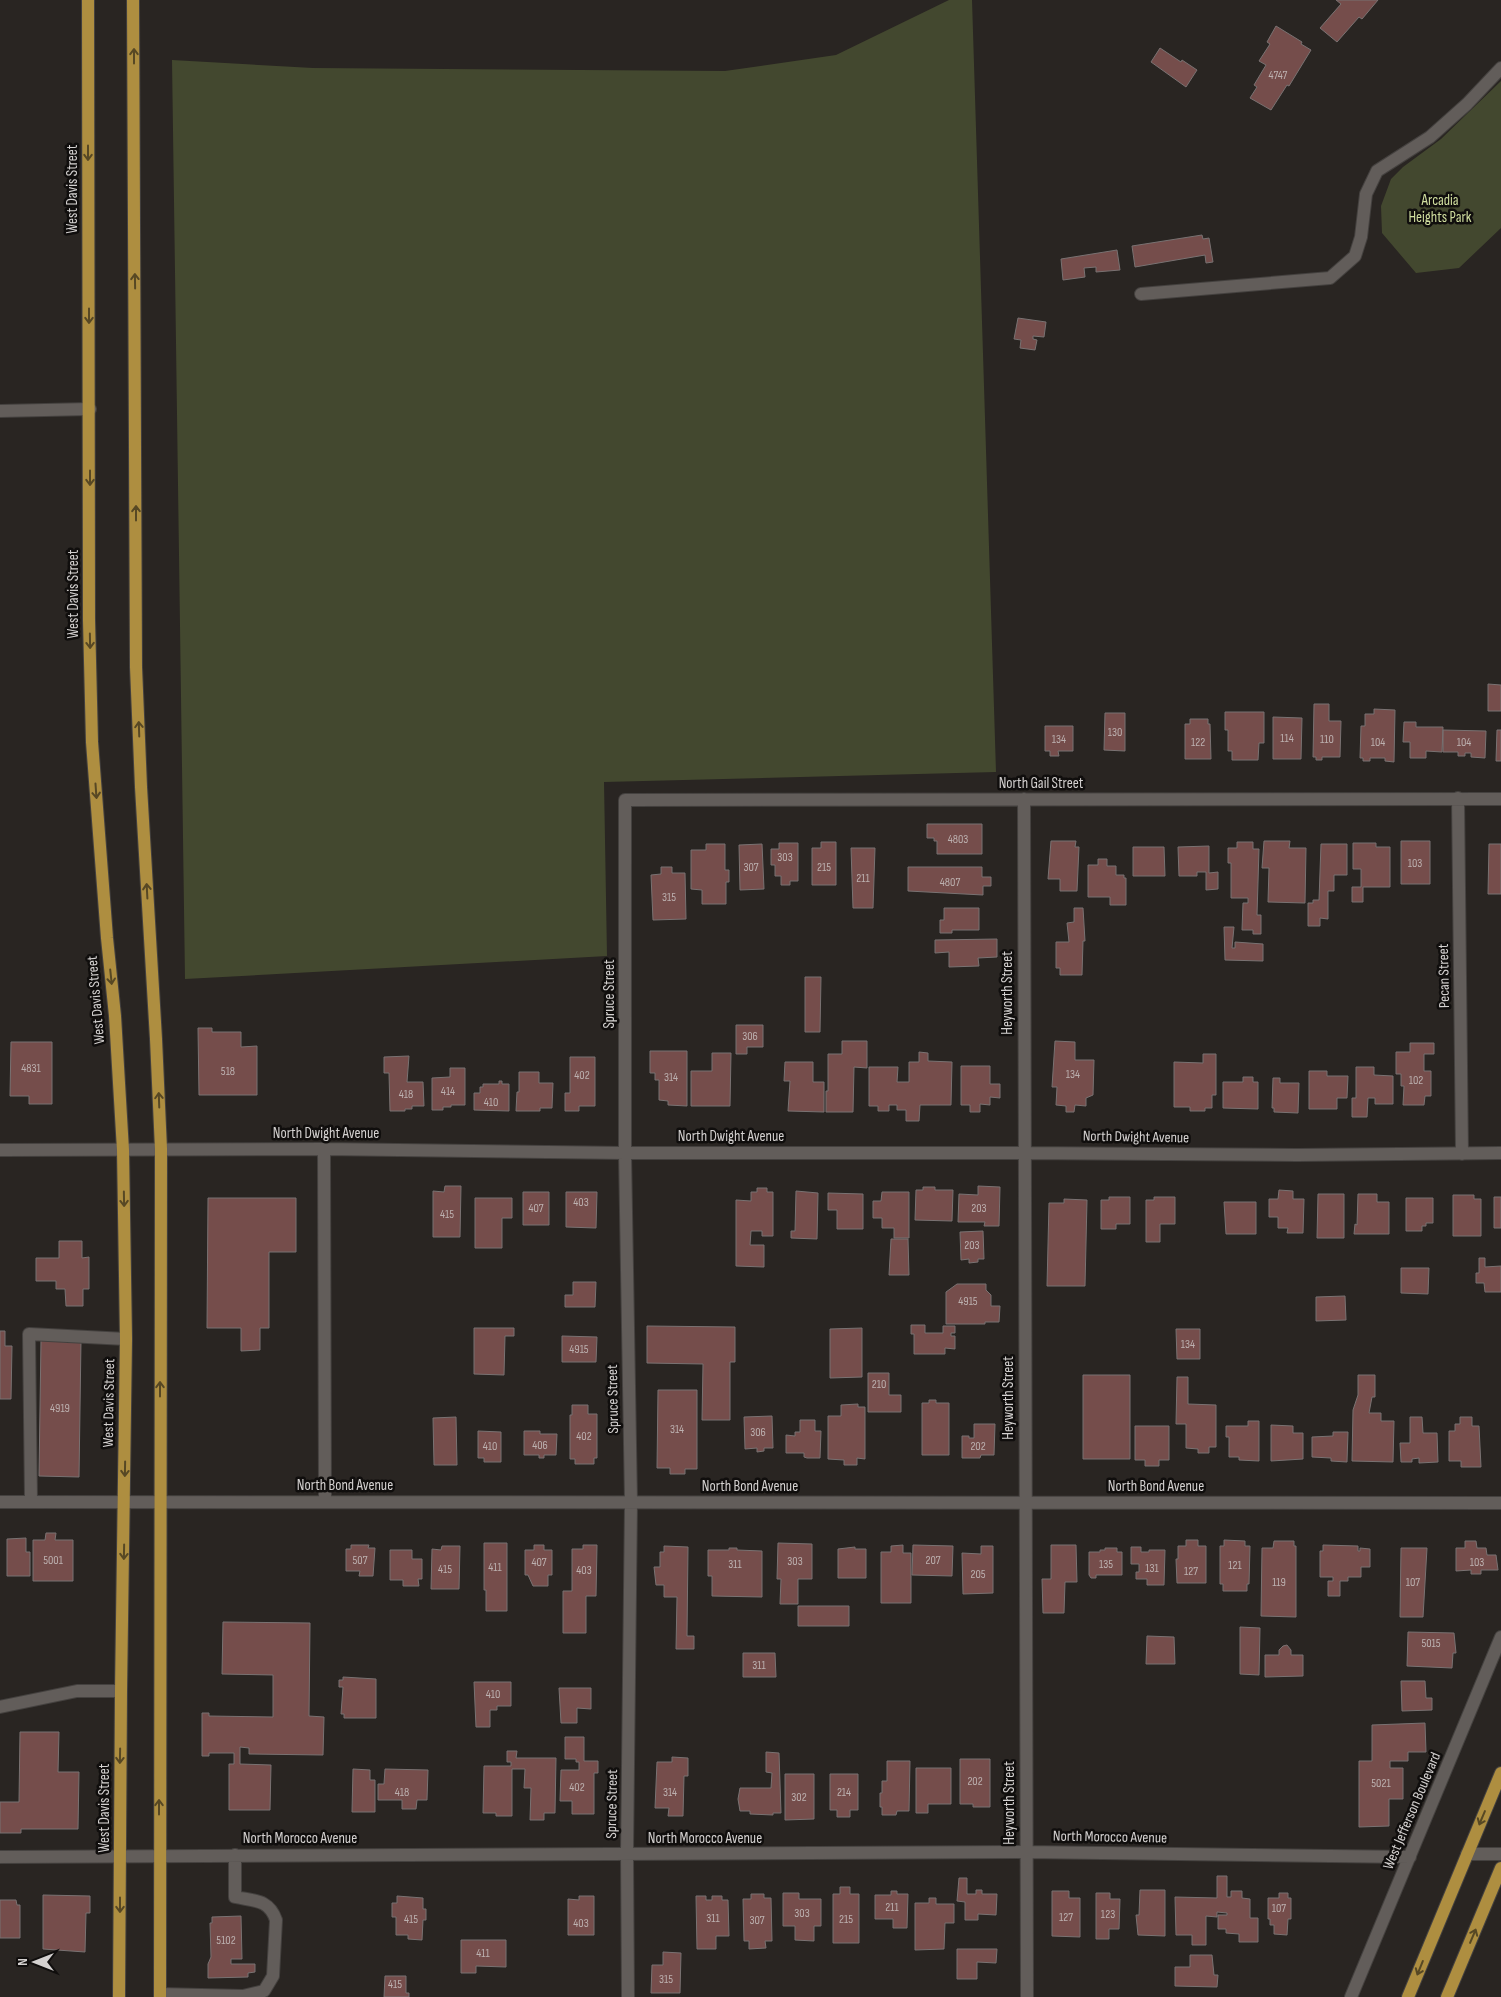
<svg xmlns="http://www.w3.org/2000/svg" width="1501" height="1997" font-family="'Sofia Sans Condensed',sans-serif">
<rect width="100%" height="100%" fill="#292522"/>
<path fill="#43482f" d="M949,0H972L996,772L604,782L607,956L185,979L172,60L313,68L725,71L836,55Z
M1501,81V228L1459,268L1416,273L1382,233L1381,206L1391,179L1403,167L1441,139Z"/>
<path fill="#754d4b" stroke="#797272" d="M1336,0H1378L1362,19L1359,17L1337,42L1320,28L1341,4Z
M1276,26L1302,42L1301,44L1311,50L1289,86L1287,85L1271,110L1250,98L1257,87L1254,85L1266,65L1259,61L1270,44L1267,42Z
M1160,48L1181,62L1182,60L1197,70L1186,87L1151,62Z
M1202,235L1203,239L1209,238L1213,262L1206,263L1205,255L1135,267L1132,246Z
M1117,250L1120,270L1096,272V267L1084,268L1085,277L1063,280L1061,259Z
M1018,318L1046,322L1044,337L1033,336V339L1037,340L1035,350L1020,348L1021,340L1014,339Z
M1488,684L1501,685V711H1488Z
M1314,704H1329V721H1341L1340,757H1322V760H1316V757H1313Z
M1374,709L1395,710L1394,762L1385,761V758H1370V761H1363V758H1360L1361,726H1365V714H1374Z
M1225,712H1264V743H1259L1258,760H1232V751H1228V730H1225Z
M1105,713H1125V751L1104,750Z
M1273,717L1302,718L1301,759H1273Z
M1190,719H1208V724H1210L1211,759H1185V724H1190Z
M1404,722H1416V727H1443L1442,752L1426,751V758H1410V742H1403Z
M1045,726H1073V751H1058L1059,756H1050V751H1045Z
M1443,730L1486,731L1485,758L1471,757V753H1465V756H1458V752H1443Z
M1497,730H1501V761H1496Z
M927,824H982V854H937V841H934V838H927Z
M1051,841H1076L1075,847H1079L1077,891H1060V879H1048Z
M1264,841H1290L1289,848H1306L1305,903L1268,902L1269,868H1262Z
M1401,841H1430V884H1401Z
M821,842H836V885H812V848H821Z
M1237,842H1253V849H1259L1257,915H1261V934H1253V930H1242L1243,903H1248V898H1231V863H1228V848H1237Z
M779,843H798V881H790V885H781V876H775V865H771V849H779Z
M1353,843H1376V847H1390V887H1363V902H1352V887H1361V869H1353Z
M706,844H725V870H729V882H726V904H702V890L691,889V850H706Z
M762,844L764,889L740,890L739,845Z
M1321,844H1347V875H1334V891H1328V919L1320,918V926H1308V903H1313V900H1319Z
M1489,844H1501V894H1488Z
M1209,846V873L1218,872V889L1206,890V872H1197V876H1179L1178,847Z
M1133,847H1164L1165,876H1133Z
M851,848H875L873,908H853Z
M1098,859H1107V866H1116V875H1124V878H1126V905H1110V897H1088V865H1098Z
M661,867H672V873H685L686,919L653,920L651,875L661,874Z
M908,867H982V877H991V886H983V895L908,891Z
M944,908H979V930H952V933H940V920H944Z
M1074,908H1083L1085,941H1083L1082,975H1060V968H1056V942H1069L1067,923L1074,922Z
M1224,927H1234L1232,948H1235V942L1263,944V961L1225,960Z
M997,939V957L978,958L979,966L949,967V952L935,953V940Z
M805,977H821L820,1032H805Z
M736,1025H763V1047H747V1054H736Z
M198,1028H212V1032H241V1047L257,1046V1095H199Z
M842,1041H867V1068L854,1067L853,1112H826V1091H828V1054H842Z
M1055,1041L1075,1042V1060H1094L1093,1095L1086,1098V1106L1075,1105L1074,1112H1066V1106L1056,1105L1057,1087H1052Z
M11,1042H52V1104H29V1096H10Z
M1410,1043H1434V1054H1424V1071H1431V1096H1425L1424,1105H1403L1404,1086H1401V1074H1396V1052H1410Z
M650,1051H687V1106L668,1105V1101L659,1100V1080H655V1073H650Z
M919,1052L928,1053V1061L952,1062L951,1105H920L919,1121H906V1110H897V1105H889V1111H878V1106H869V1067H898L897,1082H909V1062H919Z
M712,1053H731L730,1106H691V1071H712Z
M1203,1054H1216V1095H1212V1108H1205V1111H1190V1107H1174V1062L1203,1063Z
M409,1056L407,1082H423L424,1106H412V1109H405V1111H390L389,1073H384V1057Z
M570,1057H595V1106H579V1111H565V1093H570Z
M785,1062H813V1082H824V1112L788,1111L790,1081H784Z
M961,1066H990V1084H1000V1098L990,1097V1105L980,1104V1112H970V1105H961Z
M1356,1067H1374V1075L1393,1076V1104H1375V1098H1368L1367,1117H1352V1098H1356Z
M450,1068H465V1105H451V1107H443V1110H432V1078L450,1077Z
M1309,1071H1327V1076H1348L1347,1098H1337V1109H1309Z
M519,1072H539V1083H553L552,1108H540V1111H516L517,1092H519Z
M1243,1077H1253V1082H1258V1109L1223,1108V1082H1243Z
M1273,1078H1280V1083H1299L1298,1113L1274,1112V1108H1272Z
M499,1081H502V1084H509V1111L474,1110V1093H480V1087H483V1084H499Z
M445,1186H461L460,1237H433V1191L444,1192Z
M978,1186L1000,1187L999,1226H984L985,1222H958L959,1194L978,1195Z
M923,1187H935V1190H953L952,1221L915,1220L916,1190H923Z
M757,1188H767V1192H773V1236H762V1231H751L750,1245H764V1267L736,1266V1200L751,1201V1192H757Z
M1279,1190L1293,1191V1199H1304L1303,1233H1287L1288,1228H1278V1217H1269V1199H1278Z
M796,1191L818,1193L817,1239L791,1238V1231H795Z
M523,1192H549V1225H523Z
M566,1192H597L596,1228L566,1227Z
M882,1192H909V1238H894V1228H882V1218H873V1201H881Z
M828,1193L863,1194V1229H837V1210H828Z
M1318,1194H1344V1238H1317Z
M1358,1194H1377V1202H1389V1234H1354L1355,1224L1357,1225Z
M1453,1195H1474V1199H1481V1236H1453Z
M1109,1197H1130V1224H1116V1229H1101V1200H1109Z
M1154,1197H1175V1224H1160V1242H1146V1200H1154Z
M1494,1197H1501V1228H1494Z
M208,1198H296V1252H269V1328H260V1350L241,1351V1328H207Z
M475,1198H512V1218H502V1248H475Z
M1406,1198H1433V1223H1426V1226H1422V1231H1406Z
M1064,1199L1087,1200L1085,1286H1047L1049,1203H1064Z
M1224,1202H1256V1234H1226Z
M983,1231L984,1259H978V1262L969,1263V1259L961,1260L960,1232Z
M891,1239H908L909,1275H889Z
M59,1241H82V1258L89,1257V1289H83V1306H66L65,1289H56V1281H36V1258H59Z
M1479,1258H1485V1267L1501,1266V1292H1485L1484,1283H1476V1273H1479Z
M1401,1268H1429L1428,1294L1401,1293Z
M573,1282H596L595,1307H565V1295H573Z
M957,1284H986V1290L991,1295V1306H1000L999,1322H985V1324H946V1292Z
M1345,1296L1346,1320L1316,1321V1297Z
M911,1325H925V1333H943V1326H955V1333H951V1336H955V1349L945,1348V1354H914V1334H911Z
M647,1326L735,1327V1362H730V1420H702L703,1364L647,1363Z
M474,1328H514V1336H505L504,1375L474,1374Z
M862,1328V1377L830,1378V1329Z
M1176,1329H1200V1359H1177Z
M0,1331H5V1346H12L11,1399H0Z
M562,1336L597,1337L596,1362H562Z
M41,1340H81L79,1477L39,1476Z
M868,1373H889V1395H901V1412H868Z
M1083,1375H1130V1459H1083Z
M1358,1375H1375V1397H1372L1369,1413H1381V1421H1394L1393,1462L1352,1461L1353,1410L1358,1395Z
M1177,1377H1188V1404L1216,1405V1447H1209V1453H1198V1449L1186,1448V1424H1176Z
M658,1390H697V1469H685V1474H670V1468H657Z
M929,1400H936V1403H949V1455H922V1403H929Z
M858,1404V1407H865V1459L857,1458V1465H844V1460L828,1459V1416H841V1405Z
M572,1405H588V1414H597V1458H594V1464H575V1459H570V1415H572Z
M772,1416L773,1448H764V1451L757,1452V1448L745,1449L744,1417Z
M456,1417L457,1465H434L433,1418Z
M1410,1417H1422L1423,1433H1437L1438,1462L1419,1463V1458L1412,1459V1462H1401L1400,1443H1410Z
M1460,1417H1472V1426H1479L1481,1467H1461V1461H1449V1431H1455V1424H1460Z
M800,1420H815V1431H821L820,1458H807L804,1457V1453H786V1435L795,1436V1432H800Z
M1248,1421H1259V1461L1239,1460V1457H1229V1437H1226V1426H1248Z
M974,1424H995L994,1455H981L980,1458H962V1436H969V1438H974Z
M1271,1425L1293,1426V1433H1303V1459L1271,1461Z
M1135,1426H1169V1460H1159V1466H1145V1460H1135Z
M478,1431L501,1432V1462H484V1458H478Z
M524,1431H540V1434H557L556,1455H544V1458H539V1455H524Z
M1333,1432H1348L1347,1462L1331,1461V1458L1312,1457V1437L1333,1436Z
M46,1533H56L55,1540H73V1581H33V1540H45Z
M26,1538V1552H30V1576H7V1539Z
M1186,1540H1198V1546H1206V1583H1177L1176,1559H1178V1546H1186Z
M1224,1540L1245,1541V1546H1250L1249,1584H1247V1591H1223V1584H1220V1546H1224Z
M1274,1541H1294V1546H1296V1617L1261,1616L1262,1548H1273Z
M1465,1541H1476L1477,1548H1486L1487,1555H1496L1498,1570H1481V1574H1471V1570L1456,1571V1548H1465Z
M484,1543H507V1611H486V1590H484Z
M778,1543L812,1544V1579H798V1604H780L781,1579H777Z
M351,1545H369L368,1548H375L373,1576H359L360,1571H346V1549H351Z
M534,1545H544V1550H552V1575H548V1586H533L528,1575H525V1550H534Z
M583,1545H597L596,1596H586V1633H563V1591H572V1549H583Z
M903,1545V1553H911V1603H881V1552H891V1546Z
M913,1545L953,1546L952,1576L912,1575Z
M1051,1545H1076L1077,1582H1065L1064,1613H1043L1042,1579H1051Z
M1323,1545L1358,1546V1551H1360V1548L1370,1549V1567H1361V1577H1348V1581H1340V1596H1328V1581H1333V1577H1320V1551H1323Z
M442,1546H460L459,1589H431L432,1549L441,1550Z
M664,1546L688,1547L687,1636H694V1649H676L677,1597H664V1585H656L654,1567H660V1552H664Z
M981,1546H993V1593L963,1594L962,1553L981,1554Z
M855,1547V1549H866V1578H838V1549Z
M1131,1547H1141V1552H1149V1550H1165L1164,1585H1147V1579H1136V1572H1139V1564H1131Z
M729,1548H737V1550L762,1551V1597L712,1596V1576H708V1550H729Z
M1105,1548H1117V1552H1122V1575H1096V1578H1091L1089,1575V1552H1100V1550H1105Z
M1401,1548H1427L1423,1617H1400Z
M390,1550H412V1559H422V1579H418L419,1586H403V1580H390Z
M798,1606H849V1626H798Z
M223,1622L310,1623L309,1716L324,1717L323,1755L249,1754V1748L240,1747V1764L271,1765L270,1810H229V1764H234V1753H209V1756H202V1713H209V1716L273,1717V1675L222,1674Z
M1240,1627L1260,1628L1259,1675L1240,1674Z
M1408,1632L1454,1633L1456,1653H1453L1452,1668L1407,1666Z
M1147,1636L1174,1637L1175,1664H1146Z
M1287,1645L1291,1650V1655H1303V1676L1265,1677V1655H1279V1650L1283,1646Z
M743,1653H775L776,1677H743Z
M343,1677L376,1679V1718H344V1714H341L343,1687H339V1680H343Z
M1401,1681H1425L1426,1698H1432V1710L1402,1711Z
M474,1682H511V1706H497V1710H490V1727H476Z
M559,1688H591V1709L577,1708V1723H561Z
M1425,1723L1426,1752H1408V1761H1390V1768H1403V1799H1389V1826L1359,1827V1761H1372V1725Z
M20,1732H59L58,1772H79L78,1829H21V1833H0V1802H19Z
M565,1737H584V1761H598V1773H594V1814H572V1801H560L561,1770H579V1762H576V1759H565Z
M507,1751H517L516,1758H556L555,1813H544V1820H530L531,1788H524L525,1769H512V1816H496V1813H483L484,1766H511V1762H507Z
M766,1752L779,1753L781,1813H773V1815L750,1814V1811H740L738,1799L740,1788H771L772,1773L766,1772Z
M672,1757L688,1758V1776H684L683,1816H668L669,1808H655L657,1762H672Z
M960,1759H990V1807H973V1804H960Z
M887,1761H910L909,1811H897L896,1815H882V1807H880V1793H882V1781H887Z
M916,1768H951V1804H928V1813H916Z
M353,1769L370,1770V1780H375V1812H352Z
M385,1769L428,1770L427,1800H417L416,1809H402V1800H378V1784H384Z
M785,1774H814V1819L785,1820Z
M830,1774H858V1810H850V1817H837V1810H830Z
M1217,1876H1227V1897H1231V1891H1242V1898L1250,1899V1918H1258V1942H1239V1934L1226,1933V1929H1218V1915H1227V1913L1217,1912V1917L1206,1916V1945H1192V1935H1176L1175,1897L1217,1898Z
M959,1878H967V1894H976V1890H982V1894H997L996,1915L978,1914V1920H965V1902L957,1901Z
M840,1887H850V1894H859V1943H833V1894H840Z
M1140,1890H1165V1936L1138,1935L1136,1915H1139Z
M891,1891H897V1894H908L907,1928H893V1919H875V1895H891Z
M1052,1891H1069V1898H1080V1937L1052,1936Z
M783,1893H799V1899H821V1926H814V1941L795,1940V1926H783Z
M1096,1893H1110V1899H1120L1119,1929H1109V1939H1096Z
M1279,1893H1288V1898H1291V1919H1288L1287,1935L1274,1934V1925H1270V1919H1268V1898H1279Z
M751,1894H764V1898H771L772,1941H765L766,1948L749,1949V1941H744L743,1899H751Z
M43,1895L90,1896V1913H86L85,1952L43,1949Z
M397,1896L423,1898V1909H426V1920H423L422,1940L408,1939V1935H396V1917H392V1903H397Z
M579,1896H594V1935H568V1899L579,1900Z
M696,1896H706V1900H712V1896H722V1900H728L729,1936H716V1949H697Z
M929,1898H936V1904H954V1923H945L944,1949L915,1950V1903H929Z
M0,1900H16L17,1905H20V1938H0Z
M241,1916L242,1959H231V1964H255V1972L248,1973V1977L208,1978V1964L211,1957L210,1923H212V1917Z
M461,1940H506V1967L476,1966V1973H461Z
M957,1949H997L996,1963L977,1962V1979H957Z
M663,1952L681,1953L680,1993H651L652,1965H663Z
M1190,1955H1212L1214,1975H1218L1217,1987L1175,1986V1967H1190Z
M385,1976H406V1993H409V1997H384Z"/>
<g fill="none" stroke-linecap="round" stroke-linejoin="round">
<defs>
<path id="minor" d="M1141,294L1330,278L1355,256L1361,237L1366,194L1377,171L1430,137L1467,104L1501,68
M0,411L90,409
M1458,798L1462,1154
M1024,799L1027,1997
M324,1149L325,1501
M0,1150L324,1149L625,1153H1023L1297,1155L1501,1153
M31,1501L29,1334L126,1339
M0,1502L1501,1503
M0,1707L77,1691H121
M1467,1854H1501
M0,1857L1026,1852L1410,1857
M160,1994L243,1996L264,1991L273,1976L276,1920C269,1899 254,1901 235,1897V1855
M628,1997L627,1854L631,1502L625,1153V800L1501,799
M1351,1997L1501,1637"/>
<path id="major" d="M88,0L89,620L92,742L107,938L115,1016L123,1150L126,1339L121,1691L119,1997
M133,0L136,667L141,787L156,1039L161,1149L160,1997
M1408,1997L1501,1773
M1447,1997L1501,1868"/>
</defs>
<use href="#minor" stroke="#44413f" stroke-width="14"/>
<use href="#major" stroke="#44413f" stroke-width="14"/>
<use href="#minor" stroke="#625d5a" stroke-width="12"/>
<use href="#major" stroke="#ae8e40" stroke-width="12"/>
</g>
<defs><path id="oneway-shaft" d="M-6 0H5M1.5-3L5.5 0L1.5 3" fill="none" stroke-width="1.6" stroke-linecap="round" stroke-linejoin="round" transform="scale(1.25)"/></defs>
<g stroke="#574824">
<use href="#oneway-shaft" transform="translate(134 56) rotate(-90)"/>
<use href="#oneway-shaft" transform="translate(88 153) rotate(90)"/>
<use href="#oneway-shaft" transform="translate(135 281) rotate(-91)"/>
<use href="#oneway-shaft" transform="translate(89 316) rotate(90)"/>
<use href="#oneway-shaft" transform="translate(90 478) rotate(90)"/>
<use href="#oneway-shaft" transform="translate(136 513) rotate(-90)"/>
<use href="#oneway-shaft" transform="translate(90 641) rotate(89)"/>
<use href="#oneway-shaft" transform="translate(139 729) rotate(-92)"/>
<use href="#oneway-shaft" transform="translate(96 791) rotate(86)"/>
<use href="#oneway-shaft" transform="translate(147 891) rotate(-93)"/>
<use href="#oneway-shaft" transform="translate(111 977) rotate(84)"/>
<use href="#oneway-shaft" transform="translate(159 1100) rotate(-92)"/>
<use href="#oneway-shaft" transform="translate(124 1199) rotate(89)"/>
<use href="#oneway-shaft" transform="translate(160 1389) rotate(-90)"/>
<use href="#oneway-shaft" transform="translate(125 1469) rotate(91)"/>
<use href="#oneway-shaft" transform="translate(124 1552) rotate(91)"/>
<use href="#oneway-shaft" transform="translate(120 1756) rotate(91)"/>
<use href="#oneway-shaft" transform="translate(159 1807) rotate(-90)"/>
<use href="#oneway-shaft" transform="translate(1482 1818) rotate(113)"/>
<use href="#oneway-shaft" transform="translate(120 1905) rotate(90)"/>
<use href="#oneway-shaft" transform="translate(1473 1936) rotate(-67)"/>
<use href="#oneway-shaft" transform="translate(1420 1968) rotate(112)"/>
</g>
<g text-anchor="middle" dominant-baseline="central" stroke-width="5" stroke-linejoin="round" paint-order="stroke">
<g font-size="12" fill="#bcb0af">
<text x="1278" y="75">4747</text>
<text x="1115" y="732">130</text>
<text x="1287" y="738">114</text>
<text x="1059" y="739">134</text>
<text x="1327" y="739">110</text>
<text x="1198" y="742">122</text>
<text x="1378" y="742">104</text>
<text x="1464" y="742">104</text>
<text x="958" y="839">4803</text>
<text x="785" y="857">303</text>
<text x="1415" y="863">103</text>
<text x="751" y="867">307</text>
<text x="824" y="867">215</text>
<text x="863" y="878">211</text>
<text x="950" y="882">4807</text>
<text x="669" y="897">315</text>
<text x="750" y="1036">306</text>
<text x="31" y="1068">4831</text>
<text x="228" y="1071">518</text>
<text x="1073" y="1074">134</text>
<text x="582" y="1075">402</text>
<text x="671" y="1077">314</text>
<text x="1416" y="1080">102</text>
<text x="448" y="1091">414</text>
<text x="406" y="1094">418</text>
<text x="491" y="1102">410</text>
<text x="581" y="1202">403</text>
<text x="536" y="1208">407</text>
<text x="979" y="1208">203</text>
<text x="447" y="1214">415</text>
<text x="972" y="1245">203</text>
<text x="968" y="1301">4915</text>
<text x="1188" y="1344">134</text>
<text x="579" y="1349">4915</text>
<text x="879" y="1384">210</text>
<text x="60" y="1408">4919</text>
<text x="677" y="1429">314</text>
<text x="758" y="1432">306</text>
<text x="584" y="1436">402</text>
<text x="540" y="1445">406</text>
<text x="490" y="1446">410</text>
<text x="978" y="1446">202</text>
<text x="53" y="1560">5001</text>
<text x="360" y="1560">507</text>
<text x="933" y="1560">207</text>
<text x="795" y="1561">303</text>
<text x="539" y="1562">407</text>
<text x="1477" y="1562">103</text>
<text x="735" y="1564">311</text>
<text x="1106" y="1564">135</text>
<text x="1235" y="1565">121</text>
<text x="495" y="1567">411</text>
<text x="1152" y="1568">131</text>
<text x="445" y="1569">415</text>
<text x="584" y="1570">403</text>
<text x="1191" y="1571">127</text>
<text x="978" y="1574">205</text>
<text x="1279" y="1582">119</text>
<text x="1413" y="1582">107</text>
<text x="1431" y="1643">5015</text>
<text x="759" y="1665">311</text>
<text x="493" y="1694">410</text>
<text x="975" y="1781">202</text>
<text x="1381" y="1783">5021</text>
<text x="577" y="1787">402</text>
<text x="402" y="1792">418</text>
<text x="670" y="1792">314</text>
<text x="844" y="1792">214</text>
<text x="799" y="1797">302</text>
<text x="892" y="1907">211</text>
<text x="1279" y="1908">107</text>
<text x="802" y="1913">303</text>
<text x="1108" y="1914">123</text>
<text x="1066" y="1917">127</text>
<text x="713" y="1918">311</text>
<text x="411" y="1919">415</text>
<text x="846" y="1919">215</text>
<text x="757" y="1920">307</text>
<text x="581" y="1923">403</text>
<text x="226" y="1940">5102</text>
<text x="483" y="1953">411</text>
<text x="666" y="1979">315</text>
<text x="395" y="1984">415</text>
</g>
<g font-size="15" fill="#d4d1d0" stroke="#100e0d">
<text transform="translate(72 189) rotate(-90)">West Davis Street</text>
<text transform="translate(73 594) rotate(-90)">West Davis Street</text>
<text x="1041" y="783">North Gail Street</text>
<text transform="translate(1444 976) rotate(-91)">Pecan Street</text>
<text transform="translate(1007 993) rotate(-90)">Heyworth Street</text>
<text transform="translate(609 994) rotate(-90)">Spruce Street</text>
<text transform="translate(96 1000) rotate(-95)">West Davis Street</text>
<text x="326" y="1133">North Dwight Avenue</text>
<text x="731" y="1136">North Dwight Avenue</text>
<text transform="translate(1136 1137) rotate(1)">North Dwight Avenue</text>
<text transform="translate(1008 1398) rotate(-90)">Heyworth Street</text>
<text transform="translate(613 1399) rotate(-91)">Spruce Street</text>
<text transform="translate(109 1403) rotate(-89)">West Davis Street</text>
<text x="345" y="1485">North Bond Avenue</text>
<text x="750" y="1486">North Bond Avenue</text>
<text x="1156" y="1486">North Bond Avenue</text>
<text transform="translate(1009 1803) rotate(-90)">Heyworth Street</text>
<text transform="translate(612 1804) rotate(-89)">Spruce Street</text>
<text transform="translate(104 1808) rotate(-90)">West Davis Street</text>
<text transform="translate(1412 1811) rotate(-67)">West Jefferson Boulevard</text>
<text transform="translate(1110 1837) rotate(1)">North Morocco Avenue</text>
<text x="300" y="1838">North Morocco Avenue</text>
<text x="705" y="1838">North Morocco Avenue</text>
</g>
<g font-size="15" fill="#d0de9f" stroke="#100e0d">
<text x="1440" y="200">Arcadia<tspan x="1440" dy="17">Heights Park</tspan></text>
</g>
</g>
<g transform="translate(35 1962) rotate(270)" stroke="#100e0d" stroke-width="4" paint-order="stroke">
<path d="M0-4L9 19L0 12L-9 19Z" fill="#d4d1d0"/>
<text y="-8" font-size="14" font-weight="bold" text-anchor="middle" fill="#d4d1d0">N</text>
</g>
</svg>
